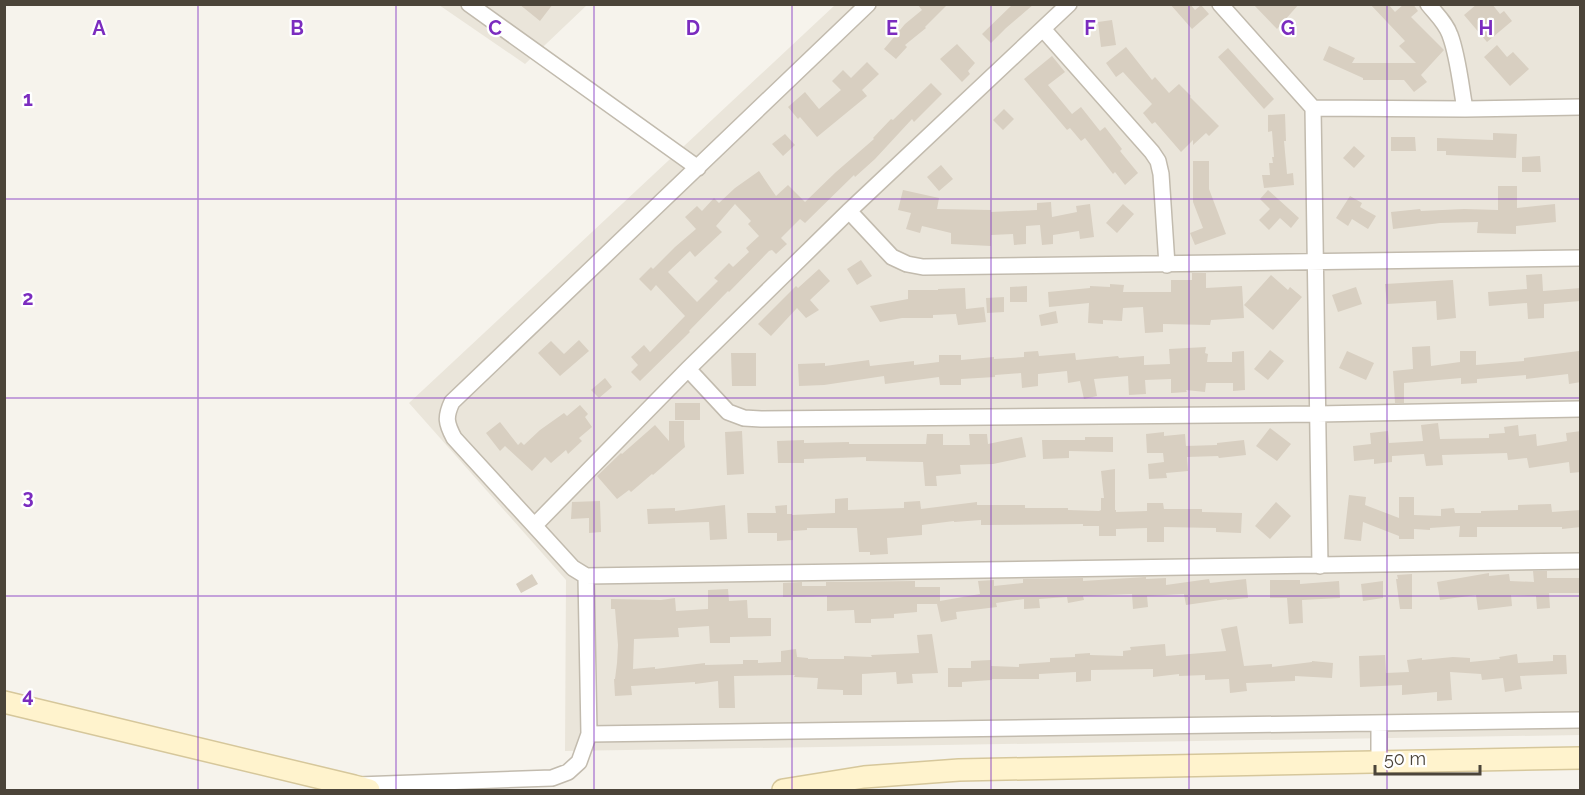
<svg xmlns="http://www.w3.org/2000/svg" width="1585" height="795" font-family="Raleway,sans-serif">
<rect width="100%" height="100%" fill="#f6f3ec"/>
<path fill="#eae5da" d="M439,5H587L525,64Z
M835,5H1580V735L565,751L566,580L409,403Z"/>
<path fill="#d8cfc1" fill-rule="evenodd" d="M519,4H553L540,21Z
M917,4H948L925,27L926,28L905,45L907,47L896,59L884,49L905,24L922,10Z
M1013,4H1034L1006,28L991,43L982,34Z
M1170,4H1190L1195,10L1201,5L1209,14L1192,29Z
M1253,4H1299L1277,29Z
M1370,4H1388L1395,12L1404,4H1413L1418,11L1411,17L1444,50L1421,75L1427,82L1414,92L1404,80H1363V78L1323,60L1329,46L1355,58L1352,63H1416L1399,46L1405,41Z
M1477,4H1492L1500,14L1504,11L1512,21L1487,42L1464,15Z
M1112,20L1116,45L1101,47L1098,22Z
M957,44L975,63L968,71L970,74L962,82L940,59Z
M1497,45L1507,57L1513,52L1529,69L1510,86L1484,57Z
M1126,47L1152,80L1155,77L1169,93L1179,84L1191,96L1190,97L1219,126L1209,136L1206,133L1193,145V140L1181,152L1155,122L1152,124L1143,113L1152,104L1123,72L1116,77L1106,63Z
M1228,48L1274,99L1264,109L1218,57Z
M1052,56L1065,72L1048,85L1072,114L1081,107L1100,131L1105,127L1122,149L1120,151L1138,173L1125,185L1115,172L1113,174L1085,138L1081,141L1070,128L1067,130L1024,79Z
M867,62L879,74L862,90L867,96L817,137L800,117L798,119L788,107L805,92L819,109L841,90L832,81L843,70L851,78Z
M931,83L942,94L914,122L912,119L875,159L855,177L854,175L805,223L800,219L781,238L787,244L776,254L772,250L769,251L729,292L728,291L689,331L690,332L640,381L631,372L638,365L631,357L644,345L650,352L685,316L656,285L651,291L639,279L651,267L653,269L675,247L696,229L685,217L697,206L702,211L714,198L719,203L735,188L759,171L776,196L788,185L805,202L836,172L874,139L873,138L891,119L893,120ZM735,204L751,221L748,224L759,236L746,248L749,252L733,267L729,263L714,278L718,281L697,302L668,272L690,251L695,257L722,232L716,226Z
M1004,109L1014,119L1003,130L993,120Z
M1285,114L1286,141H1284L1287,174L1293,173L1294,185L1264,188L1262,175H1270L1269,163H1273L1272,157H1274L1272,131L1268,132V115Z
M1493,133L1517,134L1516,158L1446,155V151H1437V138L1493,140Z
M785,134L795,145L783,156L772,144Z
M1391,137H1415L1416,151H1391Z
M1354,146L1365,156L1354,168L1343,158Z
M1540,156L1541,172H1522V157Z
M1193,161H1209V189L1226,234L1195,245L1190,233L1203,228L1193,202Z
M941,165L953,179L939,191L927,177Z
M1498,186H1517V208L1555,204L1556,222L1516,226V234L1477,233L1478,222L1440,223L1393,229L1391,212L1420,209L1421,211L1464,209L1498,210Z
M903,190L939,198L937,209L991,210V212L1037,210V203L1051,202L1052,217L1077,212L1076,206L1090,204L1094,237L1080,239L1079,231L1053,235V244L1042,245L1040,225L1026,226V244L1014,245L1013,234L991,235V246L951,244V233L922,226L920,233L906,229L911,213L898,210Z
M1268,190L1299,218L1291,228L1280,218L1269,230L1259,220L1270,209L1260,199Z
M1350,196L1362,203L1360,207L1376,216L1368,229L1352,219L1348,226L1336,218Z
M1123,204L1134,214L1117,233L1106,223Z
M861,260L872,276L857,285L847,269Z
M819,269L830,281L810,300L819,310L806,318L797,308L771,336L758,324L796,286L798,288Z
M1192,273H1206V288L1242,286L1244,318L1211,320L1210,325L1163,324V332L1145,333L1143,307L1123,308L1122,321L1103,320V324L1088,323L1089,303L1049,307L1048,292L1090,288V286L1110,287V284L1124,285L1123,292H1171V280H1192Z
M1542,274L1543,291L1581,288V301L1544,304V318L1528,319L1527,303L1489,306L1488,292L1527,289L1526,275Z
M1271,275L1288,290L1290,287L1302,297L1273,330L1244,305Z
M1453,280L1456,318L1437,320L1436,301L1387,304L1385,284Z
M1027,286V302H1010V287Z
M1356,287L1362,304L1338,312L1332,295Z
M965,288L966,309L984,307L986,322L958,325L956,314L933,315V318H902L880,322L870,306L908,299V290H938V289Z
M1004,297V312L987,313L986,298Z
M1056,311L1058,323L1041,326L1039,315Z
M579,340L589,351L560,376L538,353L551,341L564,354Z
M1430,346L1431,366L1460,362V351H1476V365L1524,361V358L1579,351L1581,382L1569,384L1568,374L1526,379V375L1477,379V383L1461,384V378L1404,383V403H1395L1393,371L1413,369L1412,347Z
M1206,347L1205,353L1208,354L1207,362H1232V352L1244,351L1245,390L1233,391V383H1206L1205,392L1186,390L1187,392L1171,393V379L1145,380L1146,394L1129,395L1128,376L1094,379L1097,396L1084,399L1080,381L1068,383L1067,371L1038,374V386L1022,388L1021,373L995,375V377L961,379V385H940L939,377L885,384L884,376L824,385L799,386L798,364L825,363V366L869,360L870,366L914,361V365L939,362V355H961V360L994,357V359L1024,357V352L1038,351L1039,356L1075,353L1076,360L1118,356L1119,358L1144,356V365L1170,364L1169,349Z
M1270,350L1284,361L1268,380L1254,369Z
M1347,351L1374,363L1366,380L1339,368Z
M731,353H756V386H732Z
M605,378L612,387L599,398L591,390Z
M675,403H700V420H675Z
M580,405L588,414L585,417L592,427L579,438L582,441L568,454L566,450L551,463L545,457L532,471L505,446L500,451L486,433L500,422L518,445L521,442L524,445L540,430L564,413L567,416Z
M669,421H684V440L685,447L653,475L652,474L631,492L629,490L617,499L597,476L621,453L622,454L655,425L669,441Z
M1438,423L1440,439L1489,438V434L1505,433L1504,427L1518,425L1519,436L1536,434L1537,446L1567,441L1566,433L1581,431V472L1570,473L1569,462L1529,468L1527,458L1508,460L1507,453L1442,455L1443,465L1426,466L1424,454L1392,456V462L1374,464V459L1354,461L1353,446L1371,444L1370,433L1388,431L1389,443L1423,441L1421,425Z
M1270,428L1291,444L1277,461L1256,446Z
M742,431L744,474L727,475L725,432Z
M1164,432V436L1185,434L1186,446L1217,445V443L1244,440L1246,455L1219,458L1218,456L1187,457L1188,471L1166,473L1167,478L1149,479L1148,464L1164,462L1163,453H1147L1146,434Z
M927,434H943V445H970L969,434H987L988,444L1022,437L1026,457L993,464L960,465L961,474L936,476L937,486H925L923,462L866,461V457L804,459V463H778L777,441L804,440V443L849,442V444H926Z
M1085,437H1113V452L1069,451V458L1043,459L1042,440H1085Z
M1115,469V510H1116V512L1147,511V503H1163L1164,509H1202V512L1242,513L1241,533L1216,532V528L1164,527V542H1147V528L1116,529V536H1099V526H1083V524L981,525V520L954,522V521L922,525V535L887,538L888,554L870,555V552H859L857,528H807V530L793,531V540L777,541V533H748L747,513H776L775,506L787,505V514H792V515L835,513V499L848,498V510L904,508V502L920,501L921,509L977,502V505H1025V508H1068V510L1099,511L1101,510V498H1104L1101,471Z
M1349,495L1366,497L1365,505L1399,518V497H1414V515L1441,516V509L1454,508L1455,513H1481V511L1518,510V505L1551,504L1552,512L1581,510V527L1562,529V527H1477V537H1459L1460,526L1430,528V530L1414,529V539H1399V536L1363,522L1361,541L1344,539Z
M600,501L601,532L589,533V518L571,519L572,502Z
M1276,502L1291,516L1270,539L1255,526Z
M725,505L727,539L710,540L709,522L648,524L647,509L675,508V511Z
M1533,571H1547V578H1581V593H1549L1550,608L1537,609L1536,596L1511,595L1512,606L1478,610L1476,595L1440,600L1437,582L1489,573V576L1509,574L1510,581L1534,582Z
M532,574L538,584L521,593L516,584Z
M1412,574V609H1400L1396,579H1398L1397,575Z
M1146,577V579L1166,578V585L1209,579L1210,583L1246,579L1248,598L1227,600V599L1186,605L1184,594L1147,596L1148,607L1133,609L1132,594L1083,596L1084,600L1068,603L1067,597L1039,599L1040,608L1024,609V599L996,603L997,607L956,612L957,619L941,622L937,604H917V612L894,614V618L871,619V623H855L854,610L827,611V596L783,597V583L802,582V586H826V582L915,581V587H940V601L980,594L978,581L994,580V586L1023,583V579L1083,578V581Z
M1270,580H1300V584L1339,581L1340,598L1302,600L1303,623L1289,624L1287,598H1270Z
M1383,581V598L1363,601L1361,584Z
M728,589L729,601L747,600L748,618H771V636L730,637V643H710L709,626L678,628L679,637L634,639L633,669L655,667V669L705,663V665L743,664V660H758V663L781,662V651L796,649L797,657L808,658V659H844V656L872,657L871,655L919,653L917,635L932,634L938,673L912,674L913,683L897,684L896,672L862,674V695H843V690L817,689L818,678L794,677L795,675L734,676L735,708H719L718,681L695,684V682L631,686L632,695L615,696L614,679H615L617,663L618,645L615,609H611V599L661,600L675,598L676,611L708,609V590Z
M1237,626L1244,666L1272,664V667L1312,662V661L1333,663L1332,678L1295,676V681L1246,683L1247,691L1230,693L1229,679L1205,680V675L1179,676V674L1153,677V669L1091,670V681L1076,682V672L1039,674V679H992V680L962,682V687H948V668H971V661L991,660V666L1019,667V664L1050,662V658L1075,657V654L1090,653V655L1123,656V651L1131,650L1130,647L1165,644L1166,656L1226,651L1221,629Z
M1517,654L1518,663L1553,661V655H1566L1567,674L1520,676L1522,689L1505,692L1503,678L1482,680L1481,674L1450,672L1452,700L1437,701V692L1402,695V685L1360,687L1359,656L1385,655L1386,673L1409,672L1407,660L1422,658V660L1453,657L1470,658V662L1500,659L1499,657Z"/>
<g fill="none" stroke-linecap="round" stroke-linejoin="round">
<defs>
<path id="minor" d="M469,4L698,168
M868,4L452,402C445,417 446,423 454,438L573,568L586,576L1580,561
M1220,4L1313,108L1320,566
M1428,4C1436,14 1446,23 1450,35C1458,56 1461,87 1465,109
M1043,29L1152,152L1158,161L1161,174L1167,265
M1313,108L1465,109L1580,107
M849,211L892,257L907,264L923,267L1580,258
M688,369L728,412L744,418L761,419L1317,414L1580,409
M535,525L688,369L849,211L1069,4
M1379,723V762
M589,734L1580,720
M358,785L552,778L568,772L579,762L589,734L586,576"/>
<path id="secondary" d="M4,702L354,786L369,790
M783,790L864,777L959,770L1580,758"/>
</defs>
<use href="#minor" stroke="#c2bbae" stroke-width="18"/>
<use href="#secondary" stroke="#d6c79b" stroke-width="24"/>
<use href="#minor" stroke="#fff" stroke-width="15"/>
<use href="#secondary" stroke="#fff3cd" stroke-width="21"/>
</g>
<path fill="none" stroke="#7b2cbf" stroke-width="1.5" stroke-opacity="0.55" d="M198,4V790M396,4V790M594,4V790M792,4V790M991,4V790M1189,4V790M1387,4V790M4,199H1580M4,398H1580M4,596H1580"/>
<g font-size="20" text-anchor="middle" font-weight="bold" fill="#7b2cbf" stroke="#fff" stroke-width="4.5" stroke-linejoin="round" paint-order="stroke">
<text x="99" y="35">A</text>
<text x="297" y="35">B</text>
<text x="495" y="35">C</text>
<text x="693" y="35">D</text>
<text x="892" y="35">E</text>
<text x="1090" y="35">F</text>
<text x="1288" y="35">G</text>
<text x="1486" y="35">H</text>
<text x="28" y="106">1</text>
<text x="28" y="305">2</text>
<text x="28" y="504">3</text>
<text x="28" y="702">4</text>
</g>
<rect width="1585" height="795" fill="none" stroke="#4b4439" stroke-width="12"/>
<path d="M1375 765v9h105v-9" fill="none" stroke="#4b4439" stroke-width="3"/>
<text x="1384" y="765" font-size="18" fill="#4b4439" stroke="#ffffff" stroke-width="4.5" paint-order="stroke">50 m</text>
</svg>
